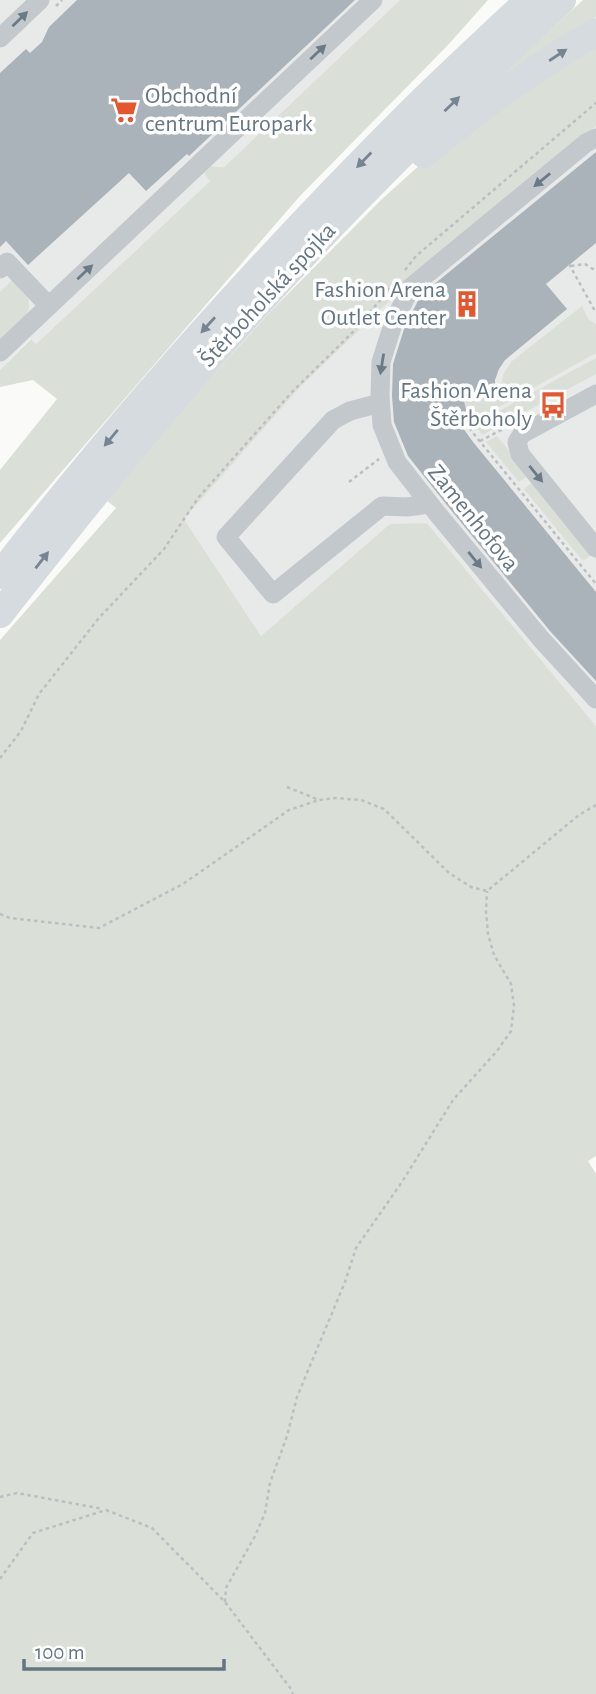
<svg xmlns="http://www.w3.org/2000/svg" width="596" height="1694" font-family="'Alegreya Sans',sans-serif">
<rect width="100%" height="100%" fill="#fafaf8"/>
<path fill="#e8e9e9" d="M0,0H400L224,167L208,166L204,173L211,180L36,344L30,339L0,370Z
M596,126V726L427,523L390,525L261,636L184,519L301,386L422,270Z"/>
<path fill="#dadfd7" d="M400,0H488L448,45L299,197L0,543V470L57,399L33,380L0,387V370L31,339L36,344L210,181L204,173L208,166L224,167Z
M583,0H596V17L570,33L502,78L500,76Z
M596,40V126L422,270L301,386L184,519L261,636L390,524L427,523L596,726V1156L588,1161L596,1174V1694H0V640L116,508L106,500L187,404L271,311L381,200L422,163Z
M12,280L28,294L29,308L26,316L0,342V292Z
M582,306L588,319L596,324V353L472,422L466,407L464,397L500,392L503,375L511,362Z
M596,358V374L482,435L475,424Z
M497,436L529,475L519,482L486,442Z
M534,481L593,554L583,561L524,489Z"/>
<path fill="#aab3b9" d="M77,0H355L189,156L187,154L146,191L129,173L28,265L6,241L0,247V73L26,49L30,53L42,42L49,27Z
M596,152V243L546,284L567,309L505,360L499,369L495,380V390L462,393L467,413L456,418L473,442L596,592V681L550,631L446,504L408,456L394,422L392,396L393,364L405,326L421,295Z"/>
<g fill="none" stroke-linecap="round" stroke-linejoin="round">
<path stroke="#bbbfc2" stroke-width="2.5" stroke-dasharray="3.5 3.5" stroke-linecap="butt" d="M56,6L62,0
M569,264L596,313
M571,266L585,264L596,271
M405,270L416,256L596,103
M462,416L469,428L596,584
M480,441L505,428
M349,482L379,459
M0,758L21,731L39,694L98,619L164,549L198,498L291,393L356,329L394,283
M287,787L319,800L336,798L361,800L384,809L449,873L471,887L487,891L579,815L596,805
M0,914L10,918L99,928L183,884L289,810L319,800
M0,1497L17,1493L103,1509
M0,1579L33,1533L106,1510L152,1528L225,1602L291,1689L293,1694
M225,1602L226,1588L255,1536L265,1513L270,1483L287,1436L297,1397L345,1282L356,1248L402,1182L453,1100L497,1051L511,1031L514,1006L511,984L494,955L488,934L486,911L487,891"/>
<path stroke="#c3c8cc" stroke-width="19" d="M0,38L40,0
M596,138L586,143L411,287L394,321L381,362L380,396L382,425L397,462L436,512L541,639L596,699
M0,269L7,262L49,306
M0,352L373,0
M596,394L522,434L517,442L520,454L596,548
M380,403L350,411L333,420L226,537L273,594L382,506L407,507L429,504"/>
<path stroke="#d6dbdf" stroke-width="28" d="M424,154C478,109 535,67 596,32
M0,575C126,412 264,259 410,113C449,74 490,37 529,0
M0,614C59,539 118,464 181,391C299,253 429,124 562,0"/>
</g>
<defs><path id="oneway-solid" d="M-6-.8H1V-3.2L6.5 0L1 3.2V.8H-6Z" transform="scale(1.75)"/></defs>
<g fill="#6a7a87">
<use href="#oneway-solid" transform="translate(20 19) rotate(-44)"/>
<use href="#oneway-solid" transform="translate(318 52) rotate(-43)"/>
<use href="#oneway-solid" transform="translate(542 180) rotate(141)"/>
<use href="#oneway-solid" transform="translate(85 272) rotate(-43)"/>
<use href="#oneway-solid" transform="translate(382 364) rotate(99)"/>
<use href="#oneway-solid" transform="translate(536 474) rotate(51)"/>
<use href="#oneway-solid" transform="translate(475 560) rotate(51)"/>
</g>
<g fill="#768591">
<use href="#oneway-solid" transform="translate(558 55) rotate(-33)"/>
<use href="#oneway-solid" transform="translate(452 104) rotate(-44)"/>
<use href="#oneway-solid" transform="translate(364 160) rotate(134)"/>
<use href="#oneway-solid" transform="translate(208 325) rotate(132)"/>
<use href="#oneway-solid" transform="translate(111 438) rotate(130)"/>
<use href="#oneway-solid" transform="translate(42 560) rotate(-52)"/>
</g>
<defs>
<symbol id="supermarket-bare" viewBox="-9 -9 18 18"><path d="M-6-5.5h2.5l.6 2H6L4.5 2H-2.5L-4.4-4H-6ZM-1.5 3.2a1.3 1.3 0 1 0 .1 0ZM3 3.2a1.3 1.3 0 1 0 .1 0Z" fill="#e4572e" stroke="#fff" stroke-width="2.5" paint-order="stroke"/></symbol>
<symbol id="building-bare" viewBox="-9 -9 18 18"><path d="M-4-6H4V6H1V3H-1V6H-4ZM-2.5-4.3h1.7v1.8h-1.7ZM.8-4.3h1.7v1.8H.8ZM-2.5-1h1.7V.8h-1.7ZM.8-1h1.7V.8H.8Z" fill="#e4572e" stroke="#fff" stroke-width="2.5" paint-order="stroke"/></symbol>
<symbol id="bus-bare" viewBox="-9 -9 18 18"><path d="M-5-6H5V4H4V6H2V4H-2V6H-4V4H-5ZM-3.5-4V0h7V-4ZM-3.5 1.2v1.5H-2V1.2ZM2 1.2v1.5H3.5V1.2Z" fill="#e4572e" stroke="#fff" stroke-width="2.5" paint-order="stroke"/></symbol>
</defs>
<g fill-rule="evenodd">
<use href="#supermarket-bare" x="105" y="91" width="38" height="38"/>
<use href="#building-bare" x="448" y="285" width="38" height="38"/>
<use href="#bus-bare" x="534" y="386" width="38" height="38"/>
</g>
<g text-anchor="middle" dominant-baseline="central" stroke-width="7" stroke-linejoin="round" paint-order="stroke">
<g font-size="24" fill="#657683" stroke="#fff" text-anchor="end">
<text x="145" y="96" text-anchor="start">Obchodní<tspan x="145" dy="28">centrum Europark</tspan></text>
<text x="446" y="290">Fashion Arena<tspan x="446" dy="28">Outlet Center</tspan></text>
<text x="532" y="391">Fashion Arena<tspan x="532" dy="28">Štěrboholy</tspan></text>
</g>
<g font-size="24" fill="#657683" stroke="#fff">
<text transform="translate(268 295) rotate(-47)">Štěrboholská spojka</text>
<text transform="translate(473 518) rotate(51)">Zamenhofova</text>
</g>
</g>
<path d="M24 1659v10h200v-10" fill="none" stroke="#657683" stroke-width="3.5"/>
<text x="35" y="1659" font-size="21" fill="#657683" stroke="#ffffff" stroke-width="5" paint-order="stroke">100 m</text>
</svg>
